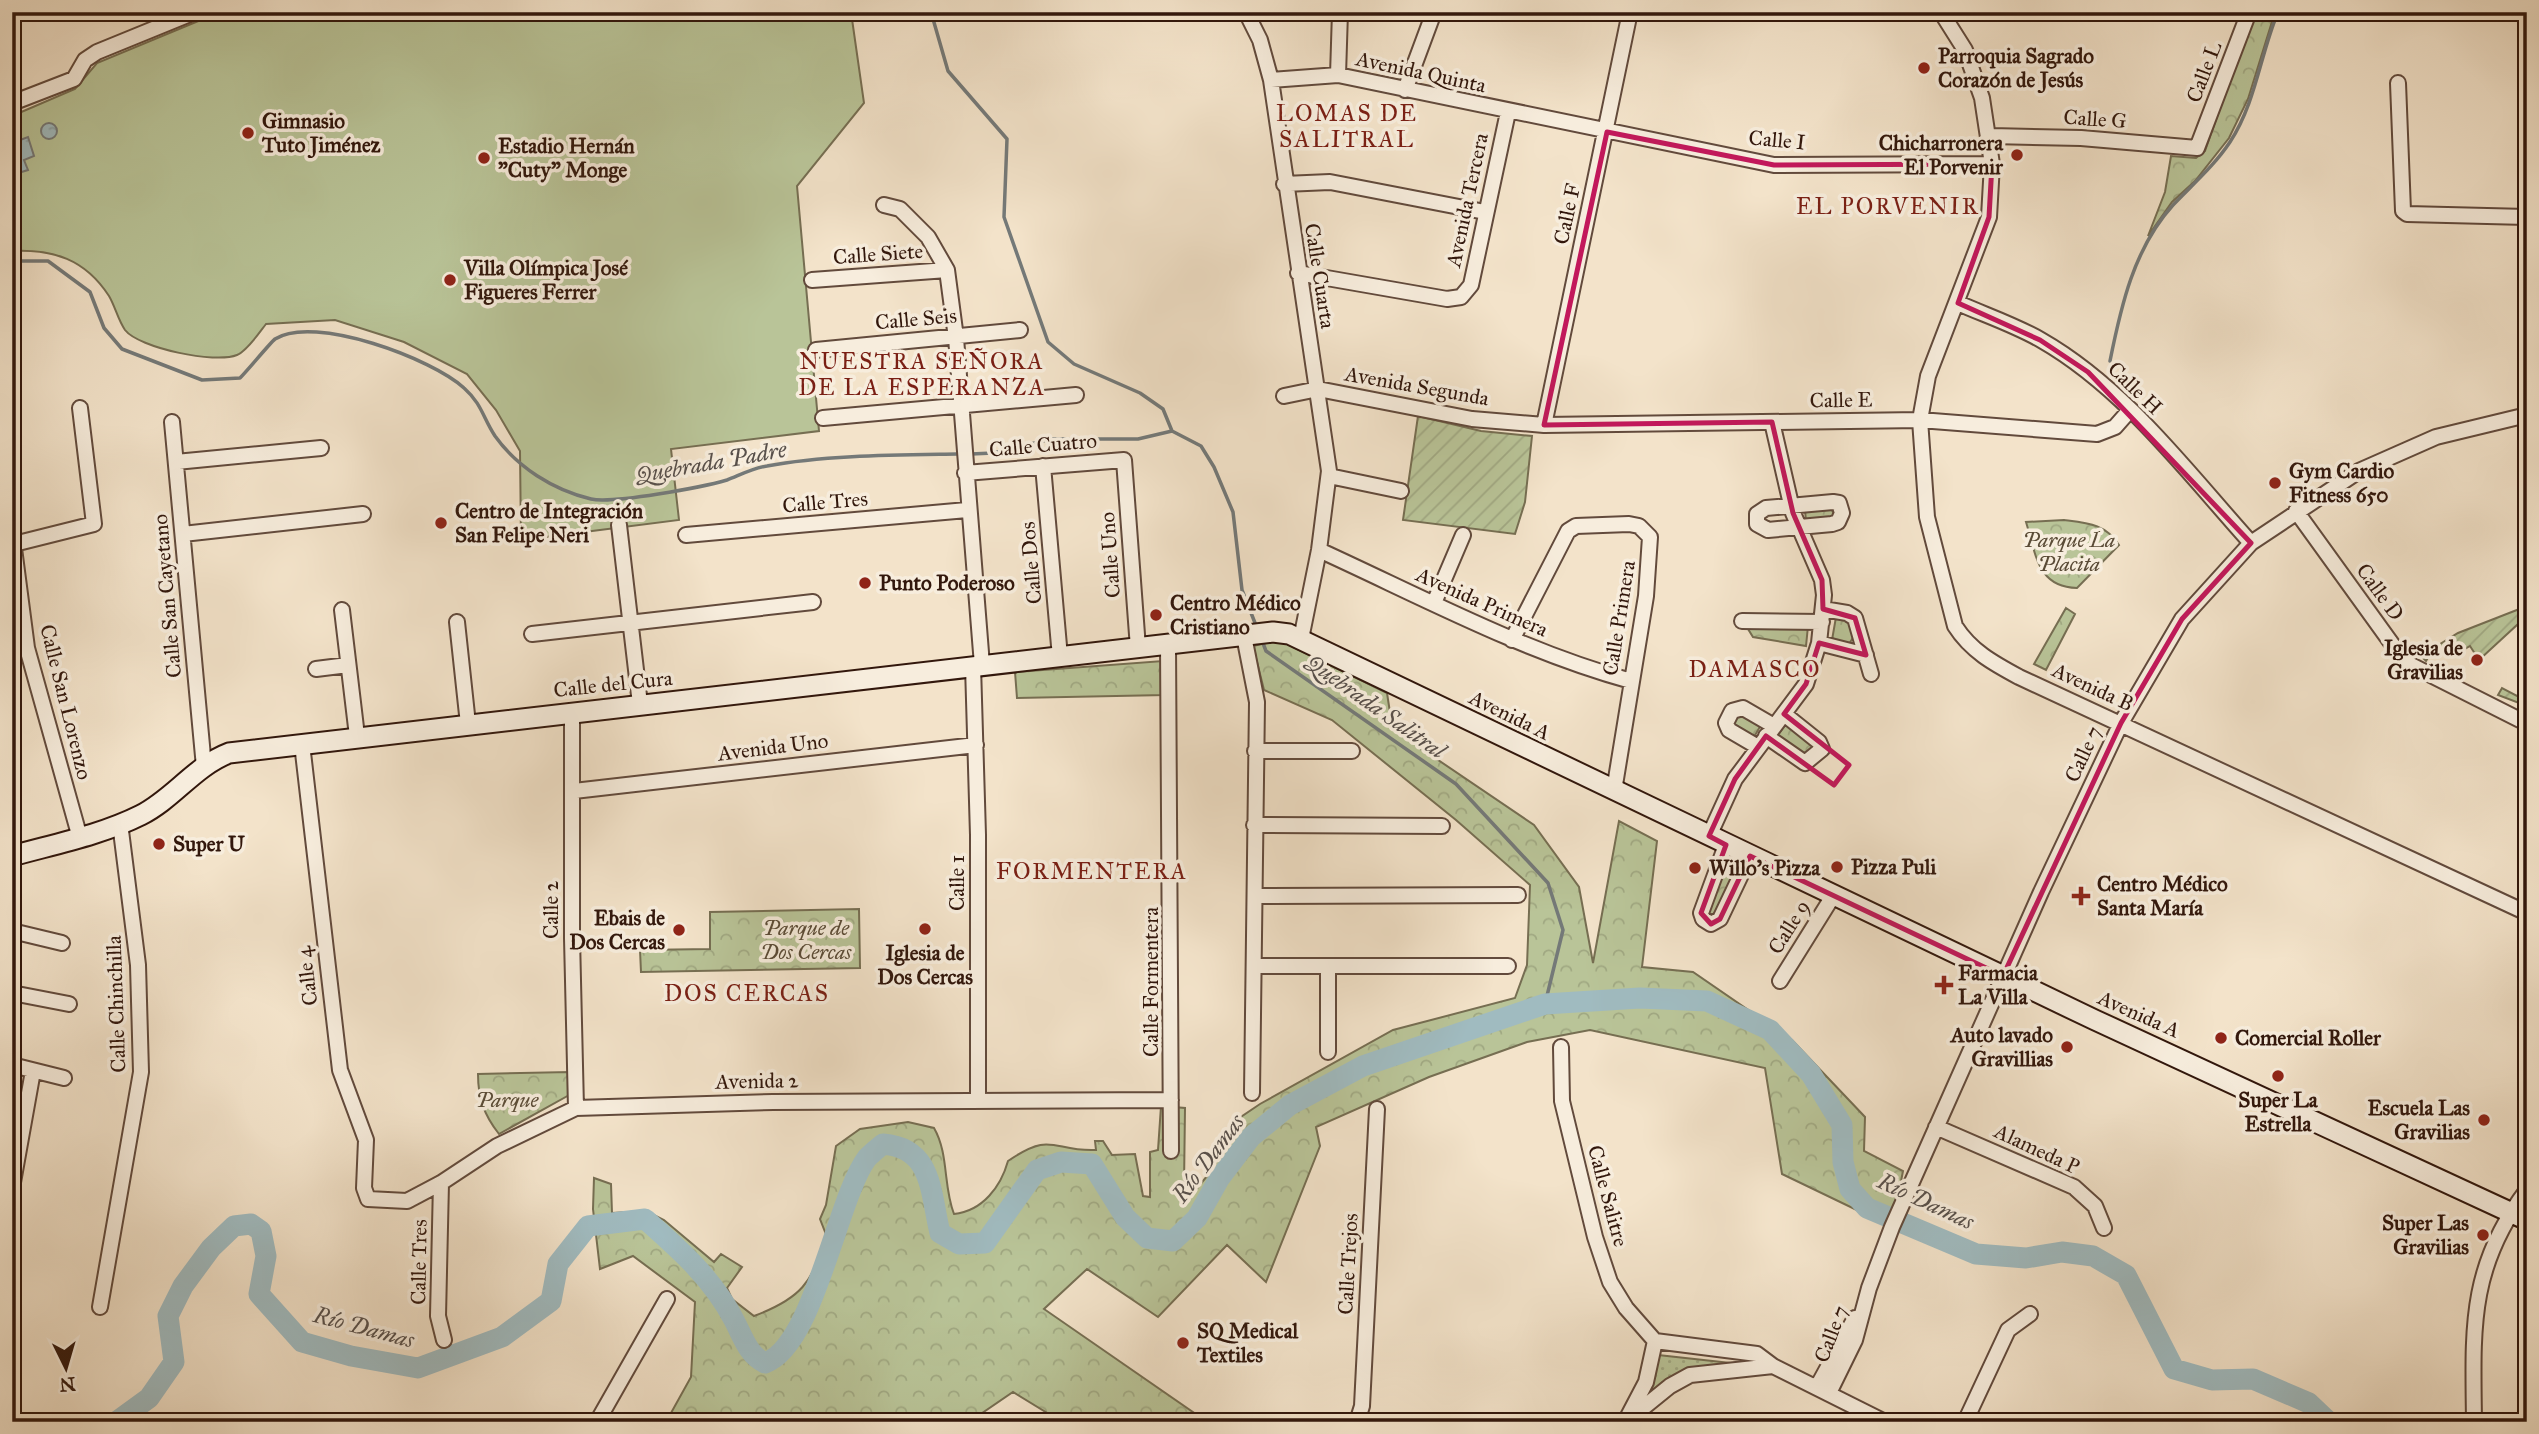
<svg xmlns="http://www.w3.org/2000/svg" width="2539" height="1434" font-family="'IM FELL Great Primer',serif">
<defs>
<pattern id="grass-dots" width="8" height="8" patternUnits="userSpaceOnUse" patternTransform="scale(1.75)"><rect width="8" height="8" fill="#b9c498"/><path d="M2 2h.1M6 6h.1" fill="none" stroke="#a0a882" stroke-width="1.8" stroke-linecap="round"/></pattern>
<pattern id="forest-crowns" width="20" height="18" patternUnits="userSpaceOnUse" patternTransform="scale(1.75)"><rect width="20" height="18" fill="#b9c498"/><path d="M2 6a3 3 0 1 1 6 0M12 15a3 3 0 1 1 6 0" fill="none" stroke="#a0a882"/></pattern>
<pattern id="garden-furrows" width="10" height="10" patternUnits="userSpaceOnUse" patternTransform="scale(1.75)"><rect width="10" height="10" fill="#b9c498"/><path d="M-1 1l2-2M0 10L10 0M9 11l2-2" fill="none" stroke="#a0a882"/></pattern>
<pattern id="water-ripples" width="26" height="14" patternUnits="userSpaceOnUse" patternTransform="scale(1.75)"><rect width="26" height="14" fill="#a0bbc0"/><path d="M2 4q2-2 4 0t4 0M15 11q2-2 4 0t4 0" fill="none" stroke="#8aa0a4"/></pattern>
</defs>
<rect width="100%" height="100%" fill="#f3e3ca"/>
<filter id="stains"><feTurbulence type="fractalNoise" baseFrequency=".00286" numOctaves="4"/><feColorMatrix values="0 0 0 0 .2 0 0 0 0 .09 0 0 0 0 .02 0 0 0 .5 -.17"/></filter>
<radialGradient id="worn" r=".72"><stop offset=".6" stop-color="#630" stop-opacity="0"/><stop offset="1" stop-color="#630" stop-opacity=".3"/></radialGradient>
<path fill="url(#grass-dots)" stroke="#766e52" stroke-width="2" d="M1658,1355L1749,1365L1701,1367L1637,1405Z"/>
<path fill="url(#forest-crowns)" stroke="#766e52" stroke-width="2" d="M2254,12H2275L2248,99L2229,138L2195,181L2172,202L2148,236L2165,192L2171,156L2196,158L2205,151Z
M1826,509L1832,510L1834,515L1832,519L1806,521L1805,510Z
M2064,520C2088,523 2106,524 2119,545L2077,588C2037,587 2036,554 2026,522Z
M2066,608L2075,614L2046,670L2034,664Z
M1836,617L1851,622L1856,633L1849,644L1832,640Z
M1755,624L1808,626L1806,646L1753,637L1748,629Z
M1279,640L1387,693L1391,719L1417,739L1416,745L1534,825L1579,887L1593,963L1619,821L1657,841L1642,967L1693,972L1792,1040L1865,1117L1864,1151L1903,1171L1892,1227L1782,1174L1765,1068L1590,1030L1527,1042L1429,1077L1316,1127L1320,1146L1266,1282L1227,1245L1158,1317L1087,1269L1044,1309L1200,1417L1199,1422H1062L1013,1392L969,1422H666L691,1377L695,1302L633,1256L600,1269L593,1209L594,1178L611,1184L612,1213L646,1211L664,1220L714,1262L721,1254L742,1267L727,1288L732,1299L754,1316C802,1298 811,1283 827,1237L820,1219L826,1205L836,1146L860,1129L908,1122L934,1128C949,1154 943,1186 954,1214C983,1211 1001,1186 1008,1161C1053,1130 1052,1152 1096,1150L1095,1141H1103L1112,1155L1135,1154L1143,1196L1150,1197V1152L1158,1150L1161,1106L1185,1108L1184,1186L1193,1193L1213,1169L1232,1123L1260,1104L1393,1030L1515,998L1527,965L1530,885L1456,820L1332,720L1264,690L1253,646Z
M1163,661L1165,695L1017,698L1015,672Z
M1738,712L1761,725L1754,737L1731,725Z
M1786,724L1815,748L1807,758L1778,735Z
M1727,862L1732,864L1735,871L1719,912L1710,915L1705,912Z
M859,909L860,968L641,972L640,950L710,949V912Z
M570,1072L571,1094L499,1134C484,1115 478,1098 478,1074Z"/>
<path fill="url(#garden-furrows)" stroke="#766e52" stroke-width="2" d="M1418,416L1481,431L1532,436L1525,502L1515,534L1403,520Z
M2527,606V635L2517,625L2479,660L2470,646L2463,650L2459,646L2448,656L2431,653L2426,661L2421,656L2458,633Z
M2527,682L2519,703L2498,695L2502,688L2517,696Z"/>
<path fill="#b9c498" stroke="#766e52" stroke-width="2" d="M220,12H851L864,103L797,186L819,431L671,449L679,520L521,540L520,451L496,410L467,374L404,342L335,320L266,324C259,333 247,351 237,355C215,364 139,348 125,330C118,320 115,306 109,296C85,259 53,249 12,251V116L75,89L97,63Z"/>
<path fill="url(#water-ripples)" stroke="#747978" stroke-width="2" d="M41 131a8 8 0 1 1 16 0a8 8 0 1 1-16 0Z
M28,137L34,156L24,160L28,170L12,175V143Z"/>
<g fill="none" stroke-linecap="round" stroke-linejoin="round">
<path stroke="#747978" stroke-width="3.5" d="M931,12L948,71L1007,139L1004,217L1048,342L1074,364L1140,393L1163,409L1172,431
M12,261H48L90,292L104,328L122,349L202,380L240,378C247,371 271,342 275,339C314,314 433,359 464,388C482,404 483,418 495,436C517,467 553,490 591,499C613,504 703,487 727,480C740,475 753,468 767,466C825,455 898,455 957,454
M2110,361C2121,306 2134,248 2173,205C2193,184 2214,166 2230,142C2256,102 2260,55 2278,12
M1172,431L1201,446L1214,467L1233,512L1242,590L1257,628
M971,454L993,453L1051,439H1138L1172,431
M1261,638L1266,651L1456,784L1548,883L1563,930L1545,1004"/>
<path stroke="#a0bbc0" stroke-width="21" d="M116,1422L149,1398L174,1362L168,1316L183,1286L211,1248L234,1226L251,1224L261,1231L266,1256L259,1294L302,1342L351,1356L418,1368L502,1337L551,1301L558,1264L588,1226L645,1219C680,1250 713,1279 734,1320C743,1337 748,1355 765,1363C814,1346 837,1198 867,1158C872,1153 878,1148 883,1144C933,1148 930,1192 940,1233L959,1244L985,1243L1037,1170L1061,1162L1092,1164L1125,1217L1147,1238L1173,1241L1197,1218L1219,1179L1251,1137L1290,1105L1363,1066L1545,1004L1640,998L1707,1001L1770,1030L1811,1074L1842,1125L1843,1162L1850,1189L1867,1208L1976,1254L2026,1258L2062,1252L2093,1256L2126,1275L2174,1369L2212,1380L2253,1379L2309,1403L2329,1422"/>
<defs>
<path id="street" d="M1246,12L1260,40L1271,80L1329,471L1319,550L1301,639
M1941,12L1965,50L1982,98L1992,164L1989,217L1928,376L1920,420L1927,517L1955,626C1971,651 1993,663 2019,677L2527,913
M1338,75L1340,12
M1271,80L1338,75L1774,165L1992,164
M2398,83L2403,211L2407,214L2527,217
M1405,90L1434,12
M12,103L74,79L85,60L97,52L195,12
M1991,136L2081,138L2197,148L2249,12
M1284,184L1330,182L1485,212
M884,205L900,209L928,237L947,270L956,338L982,665
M1298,273L1447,299L1461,297L1471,285L1508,112
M812,280L947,270
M1958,303C1985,315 2015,325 2041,340C2125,388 2187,472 2251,543
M816,350L1020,330
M1284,396L1318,389L1472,419L1544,425L1920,420L2097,434L2115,427L2130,410
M823,418L1076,395
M172,422L204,767
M1544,425L1630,12
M176,462L321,448
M1043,466L1060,657
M965,473L1124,460L1138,648
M1329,476L1401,491
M1833,502L1839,503L1842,513L1838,522L1832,524L1768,530L1757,524V514L1766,508Z
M2296,511L2405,662L2520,720
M619,525L640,704
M12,533L27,648L80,838
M183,534L363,514
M686,535L967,510
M14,544L94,524L80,408
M1319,550C1422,597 1522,651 1631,681
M1434,603L1463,535
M1823,609L1847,613L1855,618L1871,674
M342,610L357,736
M1742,621L1822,622
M457,622L468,724
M532,634L813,602
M1244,636L1257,702L1252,1093
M1512,640L1568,531L1576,526L1629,524L1639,526L1650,537L1646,596L1614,791
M1819,643L1866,655
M1168,644L1171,1151
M973,666L978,835V1099
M316,669L348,665
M572,712V938L576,1108
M1766,736L1805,763L1822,749L1819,742L1784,714
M302,744L340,1070L366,1140L364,1188L368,1199L407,1201L441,1183L497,1146L576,1108L773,1102L1171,1100
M1758,747L1729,730L1726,723L1732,711L1743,708L1774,726
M1255,751H1352
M574,791L976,745
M1254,825L1442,826
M1709,836L1735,779L1806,684L1819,643L1824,595L1822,580L1793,513L1772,422
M1726,845L1701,913L1703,919L1711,924L1720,919L1750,856
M1255,896L1518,895
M12,931L62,943
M1254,966H1508
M1780,981L1833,896
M12,993L69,1004
M1561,1047L1562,1101L1595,1237L1610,1282L1626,1308L1655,1341L1646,1382L1625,1422
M1328,1052V966
M12,1065L64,1078
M1936,1127L2074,1187L2095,1206L2104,1228
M441,1183L438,1316L444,1340
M12,1188L33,1071
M100,1307L141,1072L138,965L120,823
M1655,1341L1757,1354L1773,1366
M1817,1387L1855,1318
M1829,1393L1855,1340L1869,1288L1892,1227L2041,892L2121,723L2182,619L2251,543L2359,471L2436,437L2527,415
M1633,1416L1670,1386L1690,1375L1773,1366L1885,1422
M597,1422L667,1299
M1357,1422L1362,1406L1377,1109
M1965,1422L2008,1330L2030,1314
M2474,1422C2473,1330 2468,1268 2527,1190"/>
<path id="secondary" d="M12,856C55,844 101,835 141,815C173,799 195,766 229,753L1273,632L1289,634L2095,1020L2527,1220"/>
</defs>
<use href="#street" stroke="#624a3c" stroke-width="18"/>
<use href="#secondary" stroke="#32170c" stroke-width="23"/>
<use href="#street" stroke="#f7eddd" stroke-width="14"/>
<use href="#secondary" stroke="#f7eddd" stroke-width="19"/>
</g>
<path fill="none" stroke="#c2185b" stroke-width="5" stroke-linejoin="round" d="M1607,132L1774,165L1992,164L1989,217L1958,303L2040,340L2088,372L2251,543L2182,619L2121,723L2003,976L1750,856L1720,919L1711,924L1701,913L1726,845L1709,836L1735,779L1766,736L1834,785L1849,765L1784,714L1806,684L1819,643L1866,655L1855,618L1823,609L1822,580L1793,513L1772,422L1544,425Z"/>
<g fill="#8f2418" stroke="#f7eddd" stroke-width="2.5">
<circle cx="1924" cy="68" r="7"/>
<circle cx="248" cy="133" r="7"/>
<circle cx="2017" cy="155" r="7"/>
<circle cx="484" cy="158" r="7"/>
<circle cx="450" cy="280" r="7"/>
<circle cx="2275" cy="483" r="7"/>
<circle cx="441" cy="523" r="7"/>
<circle cx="865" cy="583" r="7"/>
<circle cx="1156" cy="615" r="7"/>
<circle cx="2477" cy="660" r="7"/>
<circle cx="159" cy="844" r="7"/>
<circle cx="1837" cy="867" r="7"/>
<circle cx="1695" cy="868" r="7"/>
<path d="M2077.5 885.5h7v7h7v7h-7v7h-7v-7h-7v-7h7z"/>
<circle cx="925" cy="929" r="7"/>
<circle cx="679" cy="930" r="7"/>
<path d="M1940.5 974.5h7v7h7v7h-7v7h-7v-7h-7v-7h7z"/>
<circle cx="2221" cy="1038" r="7"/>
<circle cx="2067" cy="1047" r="7"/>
<circle cx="2278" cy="1076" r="7"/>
<circle cx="2484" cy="1120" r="7"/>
<circle cx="2483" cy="1235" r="7"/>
<circle cx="1183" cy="1343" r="7"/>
</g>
<g text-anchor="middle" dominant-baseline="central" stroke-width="7" stroke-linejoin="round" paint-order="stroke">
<g font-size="21" font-weight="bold" fill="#32170c" stroke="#f7eddd" text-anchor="start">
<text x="1938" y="56">Parroquia Sagrado<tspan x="1938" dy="24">Corazón de Jesús</tspan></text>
<text x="262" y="121">Gimnasio<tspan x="262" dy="24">Tuto Jiménez</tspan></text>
<text x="2003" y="143" text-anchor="end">Chicharronera<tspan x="2003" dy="24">El Porvenir</tspan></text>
<text x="498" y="146">Estadio Hernán<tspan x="498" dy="24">"Cuty" Monge</tspan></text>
<text x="464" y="268">Villa Olímpica José<tspan x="464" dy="24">Figueres Ferrer</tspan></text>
<text x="2289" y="471">Gym Cardio<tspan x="2289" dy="24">Fitness 650</tspan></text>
<text x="455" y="511">Centro de Integración<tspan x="455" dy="24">San Felipe Neri</tspan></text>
<text x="879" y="583">Punto Poderoso</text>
<text x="1170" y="603">Centro Médico<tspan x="1170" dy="24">Cristiano</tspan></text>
<text x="2463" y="648" text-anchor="end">Iglesia de<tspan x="2463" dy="24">Gravilias</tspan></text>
<text x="173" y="844">Super U</text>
<text x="1851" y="867">Pizza Puli</text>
<text x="1709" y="868">Willo's Pizza</text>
<text x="2097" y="884">Centro Médico<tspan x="2097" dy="24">Santa María</tspan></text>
<text x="665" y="918" text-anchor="end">Ebais de<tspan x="665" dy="24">Dos Cercas</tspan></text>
<text x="925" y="953" text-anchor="middle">Iglesia de<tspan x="925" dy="24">Dos Cercas</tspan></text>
<text x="1958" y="973">Farmacia<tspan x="1958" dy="24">La Villa</tspan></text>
<text x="2053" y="1035" text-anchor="end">Auto lavado<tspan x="2053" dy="24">Gravillias</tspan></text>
<text x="2235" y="1038">Comercial Roller</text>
<text x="2278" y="1100" text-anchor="middle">Super La<tspan x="2278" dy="24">Estrella</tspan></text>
<text x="2470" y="1108" text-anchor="end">Escuela Las<tspan x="2470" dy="24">Gravilias</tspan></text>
<text x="2469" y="1223" text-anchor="end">Super Las<tspan x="2469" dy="24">Gravilias</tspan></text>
<text x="1197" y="1331">SQ Medical<tspan x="1197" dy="24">Textiles</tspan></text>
</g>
<g font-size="21" fill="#32170c" stroke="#f7eddd">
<text transform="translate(1421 72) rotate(12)">Avenida Quinta</text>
<text transform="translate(2204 72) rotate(-69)">Calle L</text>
<text transform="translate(2095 119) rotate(4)">Calle G</text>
<text transform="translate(1777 140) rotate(5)">Calle I</text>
<text transform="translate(1467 200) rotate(-78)">Avenida Tercera</text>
<text transform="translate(1567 214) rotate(-78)">Calle F</text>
<text transform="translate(878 254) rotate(-4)">Calle Siete</text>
<text transform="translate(1320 276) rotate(81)">Calle Cuarta</text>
<text transform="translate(916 319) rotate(-5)">Calle Seis</text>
<text transform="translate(1417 386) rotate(10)">Avenida Segunda</text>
<text transform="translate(2135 388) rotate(44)">Calle H</text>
<text transform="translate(1841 400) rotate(-1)">Calle E</text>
<text transform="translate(1043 445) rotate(-5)">Calle Cuatro</text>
<text transform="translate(825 502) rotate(-5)">Calle Tres</text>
<text transform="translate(1110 555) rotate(-94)">Calle Uno</text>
<text transform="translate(1031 563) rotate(-95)">Calle Dos</text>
<text transform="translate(2380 592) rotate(54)">Calle D</text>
<text transform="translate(167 596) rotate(-95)">Calle San Cayetano</text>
<text transform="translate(1482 602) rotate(24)">Avenida Primera</text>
<text transform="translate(1619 618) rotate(-81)">Calle Primera</text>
<text transform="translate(613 684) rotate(-6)">Calle del Cura</text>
<text transform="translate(2093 687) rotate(25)">Avenida B</text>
<text transform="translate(66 702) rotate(76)">Calle San Lorenzo</text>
<text transform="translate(1510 715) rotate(26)">Avenida A</text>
<text transform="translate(773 747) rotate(-7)">Avenida Uno</text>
<text transform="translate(2083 754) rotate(-65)">Calle 7</text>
<text transform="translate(957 883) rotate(-90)">Calle 1</text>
<text transform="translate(551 910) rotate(-90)">Calle 2</text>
<text transform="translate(1789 927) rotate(-58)">Calle 9</text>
<text transform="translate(307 976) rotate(-97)">Calle 4</text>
<text transform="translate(1151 982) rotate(-90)">Calle Formentera</text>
<text transform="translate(116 1004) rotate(-92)">Calle Chinchilla</text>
<text transform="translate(2139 1014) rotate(24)">Avenida A</text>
<text transform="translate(757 1081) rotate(-1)">Avenida 2</text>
<text transform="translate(2037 1149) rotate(25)">Alameda P</text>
<text transform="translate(1608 1196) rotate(75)">Calle Salitre</text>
<text transform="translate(419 1262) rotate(-89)">Calle Tres</text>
<text transform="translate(1348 1264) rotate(-87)">Calle Trejos</text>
<text transform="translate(1831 1334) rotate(-69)">Calle 7</text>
</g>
<g font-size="21" font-style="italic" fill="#5a4b36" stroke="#f7eddd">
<text x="2069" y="540">Parque La<tspan x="2069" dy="24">Placita</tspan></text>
<text x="806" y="928">Parque de<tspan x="806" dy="24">Dos Cercas</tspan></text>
<text x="507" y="1100">Parque</text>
</g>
<g font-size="23" letter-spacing="2" fill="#7a1f14" stroke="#f7eddd">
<text x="1347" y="113">LOMAS DE<tspan x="1347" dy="26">SALITRAL</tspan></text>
<text x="1888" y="206">EL PORVENIR</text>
<text x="922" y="361">NUESTRA SEÑORA<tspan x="922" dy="26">DE LA ESPERANZA</tspan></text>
<text x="1755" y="669">DAMASCO</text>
<text x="1092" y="871">FORMENTERA</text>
<text x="747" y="993">DOS CERCAS</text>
</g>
<g font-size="23" font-style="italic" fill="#58504b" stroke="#f7eddd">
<text transform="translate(711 462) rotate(-10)">Quebrada Padre</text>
<text transform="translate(1376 706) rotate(35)">Quebrada Salitral</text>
<text transform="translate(1208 1158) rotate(-53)">Río Damas</text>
<text transform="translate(1926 1201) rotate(25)">Río Damas</text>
<text transform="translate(364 1327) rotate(15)">Río Damas</text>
</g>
</g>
<rect width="2539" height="1434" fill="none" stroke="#f3e3ca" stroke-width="42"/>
<rect x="14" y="14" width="2511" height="1406" fill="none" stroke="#32170c" stroke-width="3.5"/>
<rect x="21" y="21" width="2497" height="1392" fill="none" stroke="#32170c" stroke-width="2"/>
<g transform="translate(66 1368) rotate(175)" stroke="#f7eddd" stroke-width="5" paint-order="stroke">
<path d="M0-5L12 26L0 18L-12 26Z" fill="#32170c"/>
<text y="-10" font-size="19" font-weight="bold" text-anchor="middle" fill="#32170c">N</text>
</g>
<rect width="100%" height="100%" filter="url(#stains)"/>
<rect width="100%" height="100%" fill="url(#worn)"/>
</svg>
